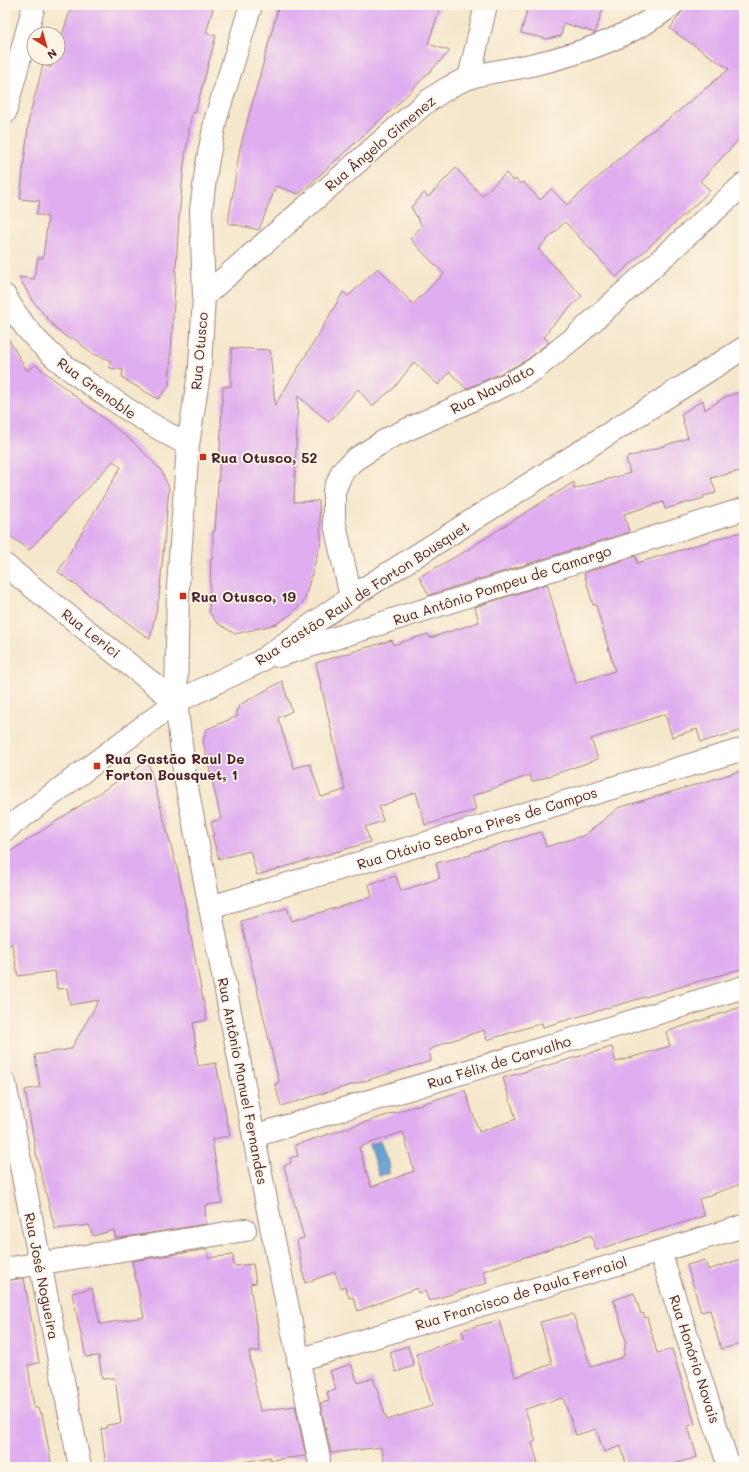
<svg xmlns="http://www.w3.org/2000/svg" width="749" height="1472" font-family="Mali,sans-serif">
<rect width="100%" height="100%" fill="#fcf5e5"/>
<filter id="ink" filterUnits="userSpaceOnUse"><feTurbulence type="fractalNoise" baseFrequency=".025" numOctaves="2"/><feDisplacementMap in="SourceGraphic" scale="8" xChannelSelector="R" yChannelSelector="G"/><feConvolveMatrix kernelMatrix="1 2 1 2 8 2 1 2 1" color-interpolation-filters="sRGB"/></filter>
<filter id="wash" filterUnits="userSpaceOnUse"><feTurbulence type="fractalNoise" baseFrequency=".012" numOctaves="4" result="noise"/><feDisplacementMap in="SourceGraphic" scale="16" xChannelSelector="R" yChannelSelector="G"/><feGaussianBlur stdDeviation="0.9" result="paint"/><feColorMatrix in="noise" values="0 0 0 0 0 0 0 0 0 0 0 0 0 0 0 0 0 1.4 0 .05"/><feComposite in="paint" operator="in"/></filter>
<g filter="url(#wash)">
<rect width="100%" height="100%" fill="#f5e7cc"/>
<path fill="#66a2d7" stroke="#586081" d="M380,1141L390,1168L387,1169L389,1173L379,1176L369,1145Z"/>
<g id="blocks">
<path fill="#e0adf0" fill-rule="evenodd" d="M72,5H214L206,33L216,36L195,113L192,112L184,164L179,218L169,386L158,399L122,378L123,370L110,368V360L93,354L72,337L71,340L58,331L32,300L19,277L34,279L38,258H43L48,217L36,214L40,201L20,199L29,118L43,65L51,68L54,58H58V47Z
M279,5H441L428,44L450,51L398,104L299,194L276,186L259,230L228,223L240,148Z
M523,5H604L595,33L564,23L561,36L547,39L521,33L527,10L522,9Z
M686,5H744V134L700,181L710,191L616,277L565,222L538,249L582,296L548,330L549,332L544,337L549,342L528,359L510,369L466,389L450,372L438,385L414,362L394,388L372,406L358,389L329,422L298,396L294,502L319,501L321,542L304,601L290,615L276,624L235,634L216,622L209,612L211,559H213V531H215L219,470L223,387L231,386V348L270,350L275,405L316,339L343,292L348,296L378,268L413,304L444,274L410,239L422,226L411,207L424,193L428,197L456,168L482,196L506,173L513,181L516,179L520,184L523,182L540,200L551,189L567,205L646,135L670,118L729,69L670,29Z
M5,333L27,371L36,365L132,441L161,470L169,488L159,598L150,639L58,572L121,467L113,461L29,550L5,532Z
M744,390V470L711,478L716,493L703,496L704,498L665,509L663,502L624,514L629,532L429,595L419,577L462,553L574,482V489L630,473L626,458L688,438L681,414L703,400L705,410L725,397Z
M744,531V575L738,577L744,598V730L701,742L697,729L672,737L665,714L591,739L598,759L532,782L530,775L472,796L476,810L425,825L416,792L379,807L383,821L365,827L370,842L257,875L250,851L219,859L212,836L214,835L211,822L221,819L203,741L207,729L238,716L236,710L239,708L238,706L282,681L292,711L278,718L294,768L310,764L321,797L345,790L316,663L392,640L393,645L428,634L430,638L479,622L475,607L547,584L576,683L615,671L596,605H593L584,573L636,556L637,563Z
M148,761L179,875L207,1020L193,1023L198,1066L216,1063L230,1136L212,1139L222,1203L205,1205L206,1224L120,1238H115L114,1230L93,1236L89,1225L55,1229L36,1153L25,1090L40,1087L35,1055L71,1049L99,1000L70,1005L67,988L57,989L55,971L18,976L12,944L5,946V855Z
M744,770V968L543,1027L542,1023L487,1040L484,1030L444,1043L429,1050L431,1061L281,1106L275,1084L279,1082L241,921L287,908L292,921L372,897L369,884L396,876L401,891L440,878L436,863L471,855V853L541,832L546,847L585,835L618,808Z
M744,1006V1183L699,1199L704,1216L596,1250L591,1235L483,1271L487,1283L429,1301L425,1291L418,1293L417,1288L358,1311L353,1297L349,1298L345,1286L341,1288L335,1272L305,1283L297,1240L304,1238L284,1166L291,1163L290,1158L298,1156L295,1145L465,1090L479,1132L516,1119L503,1078L612,1047L616,1062L670,1046L666,1032ZM403,1132L414,1171L371,1187L359,1147Z
M208,1249V1258L233,1255L234,1266L253,1264L256,1283L250,1284L260,1351L249,1352L260,1411L295,1406L306,1456L270,1460V1457L219,1467H106L101,1429L107,1428V1425L121,1423L115,1378L102,1379L99,1356L86,1357L72,1293L92,1288L100,1324L144,1317L132,1261Z
M744,1258V1343L721,1349L710,1310L701,1312L687,1265L705,1260L708,1270Z
M24,1278L39,1363L28,1365L34,1408H38L40,1414L42,1413L52,1467H5V1281Z
M634,1293L641,1314L643,1313L645,1318L647,1317L657,1353L672,1349L695,1424L688,1426L697,1457L664,1467H627L621,1446L604,1452L596,1429L576,1435L563,1398L525,1409L536,1441L532,1443L539,1467H386L381,1447L331,1453L320,1403L329,1401L327,1392L336,1390L330,1371L351,1364L358,1383L373,1378L387,1420L432,1406L416,1354L464,1337L462,1330L499,1320L515,1377L552,1364L540,1322L573,1314L591,1367L623,1357L626,1341L614,1300Z
M408,1346L414,1366L396,1372L390,1352Z"/>
</g>
</g>
<g filter="url(#ink)">
<use href="#blocks" fill-opacity="0" stroke="#a0837c" stroke-width="1"/>
<g fill="none" stroke-linecap="round" stroke-linejoin="round">
<defs>
<path id="street" d="M251,5L216,118L207,164L201,210L204,296L200,367L188,445L178,586L176,702L185,777L271,1226L319,1459
M469,78L486,5
M5,113L34,5
M5,296C30,342 66,369 109,397C135,415 160,430 188,445
M204,296L424,104C438,94 452,84 469,78C488,71 511,70 531,65C580,54 633,36 672,5
M5,565L176,702
M351,597L334,520V491L342,472L354,460L389,438L516,380L535,369L575,337L744,184
M278,656L744,509
M5,830L176,702L259,662L351,597L744,348
M210,907L744,749
M5,1084L80,1467
M254,1136L744,987
M660,1252L729,1467
M5,1269L245,1230
M298,1360L744,1226"/>
</defs>
<use href="#street" stroke="#a0837c" stroke-width="24"/>
<use href="#street" stroke="#fff" stroke-width="22"/>
</g>
</g>
<g fill="#c8321e" stroke="#fcf5e5" stroke-width="1.5">
<rect x="199" y="453" width="8" height="8" rx="2"/>
<rect x="179" y="592" width="8" height="8" rx="2"/>
<rect x="93" y="762" width="8" height="8" rx="2"/>
</g>
<g text-anchor="middle" dominant-baseline="central" stroke-width="3.5" stroke-linejoin="round" paint-order="stroke">
<g font-size="14" fill="#4a1f2b" stroke="#fcf5e5">
<text transform="translate(380 143) rotate(-40)">Rua Ângelo Gimenez</text>
<text transform="translate(199 351) rotate(-85)">Rua Otusco</text>
<text transform="translate(97 388) rotate(36)">Rua Grenoble</text>
<text transform="translate(492 389) rotate(-27)">Rua Navolato</text>
<text transform="translate(502 585) rotate(-18)">Rua Antônio Pompeu de Camargo</text>
<text transform="translate(362 593) rotate(-33)">Rua Gastão Raul de Forton Bousquet</text>
<text transform="translate(91 633) rotate(38)">Rua Lerici</text>
<text transform="translate(477 828) rotate(-17)">Rua Otávio Seabra Pires de Campos</text>
<text transform="translate(499 1062) rotate(-17)">Rua Félix de Carvalho</text>
<text transform="translate(243 1081) rotate(79)">Rua Antônio Manuel Fernandes</text>
<text transform="translate(42 1276) rotate(79)">Rua José Nogueira</text>
<text transform="translate(521 1293) rotate(-17)">Rua Francisco de Paula Ferraiol</text>
<text transform="translate(695 1359) rotate(72)">Rua Honório Novais</text>
</g>
<g font-size="14" font-weight="bold" fill="#4a1f2b" stroke="#fcf5e5" text-anchor="start">
<text x="211" y="457">Rua Otusco, 52</text>
<text x="191" y="596">Rua Otusco, 19</text>
<text x="105" y="758">Rua Gastão Raul De<tspan x="105" dy="16">Forton Bousquet, 1</tspan></text>
</g>
</g>
<rect width="749" height="1472" fill="none" stroke="#fcf5e5" stroke-width="20"/>
<g transform="translate(46 46) rotate(143)"><circle r="19" fill="#fcf5e5" stroke="#b59f9b"/>
<path d="M0-3L7 15L0 10L-7 15Z" fill="#c8321e"/>
<text y="-6" font-size="11" font-weight="bold" text-anchor="middle" fill="#4a1f2b">N</text>
</g>
</svg>
